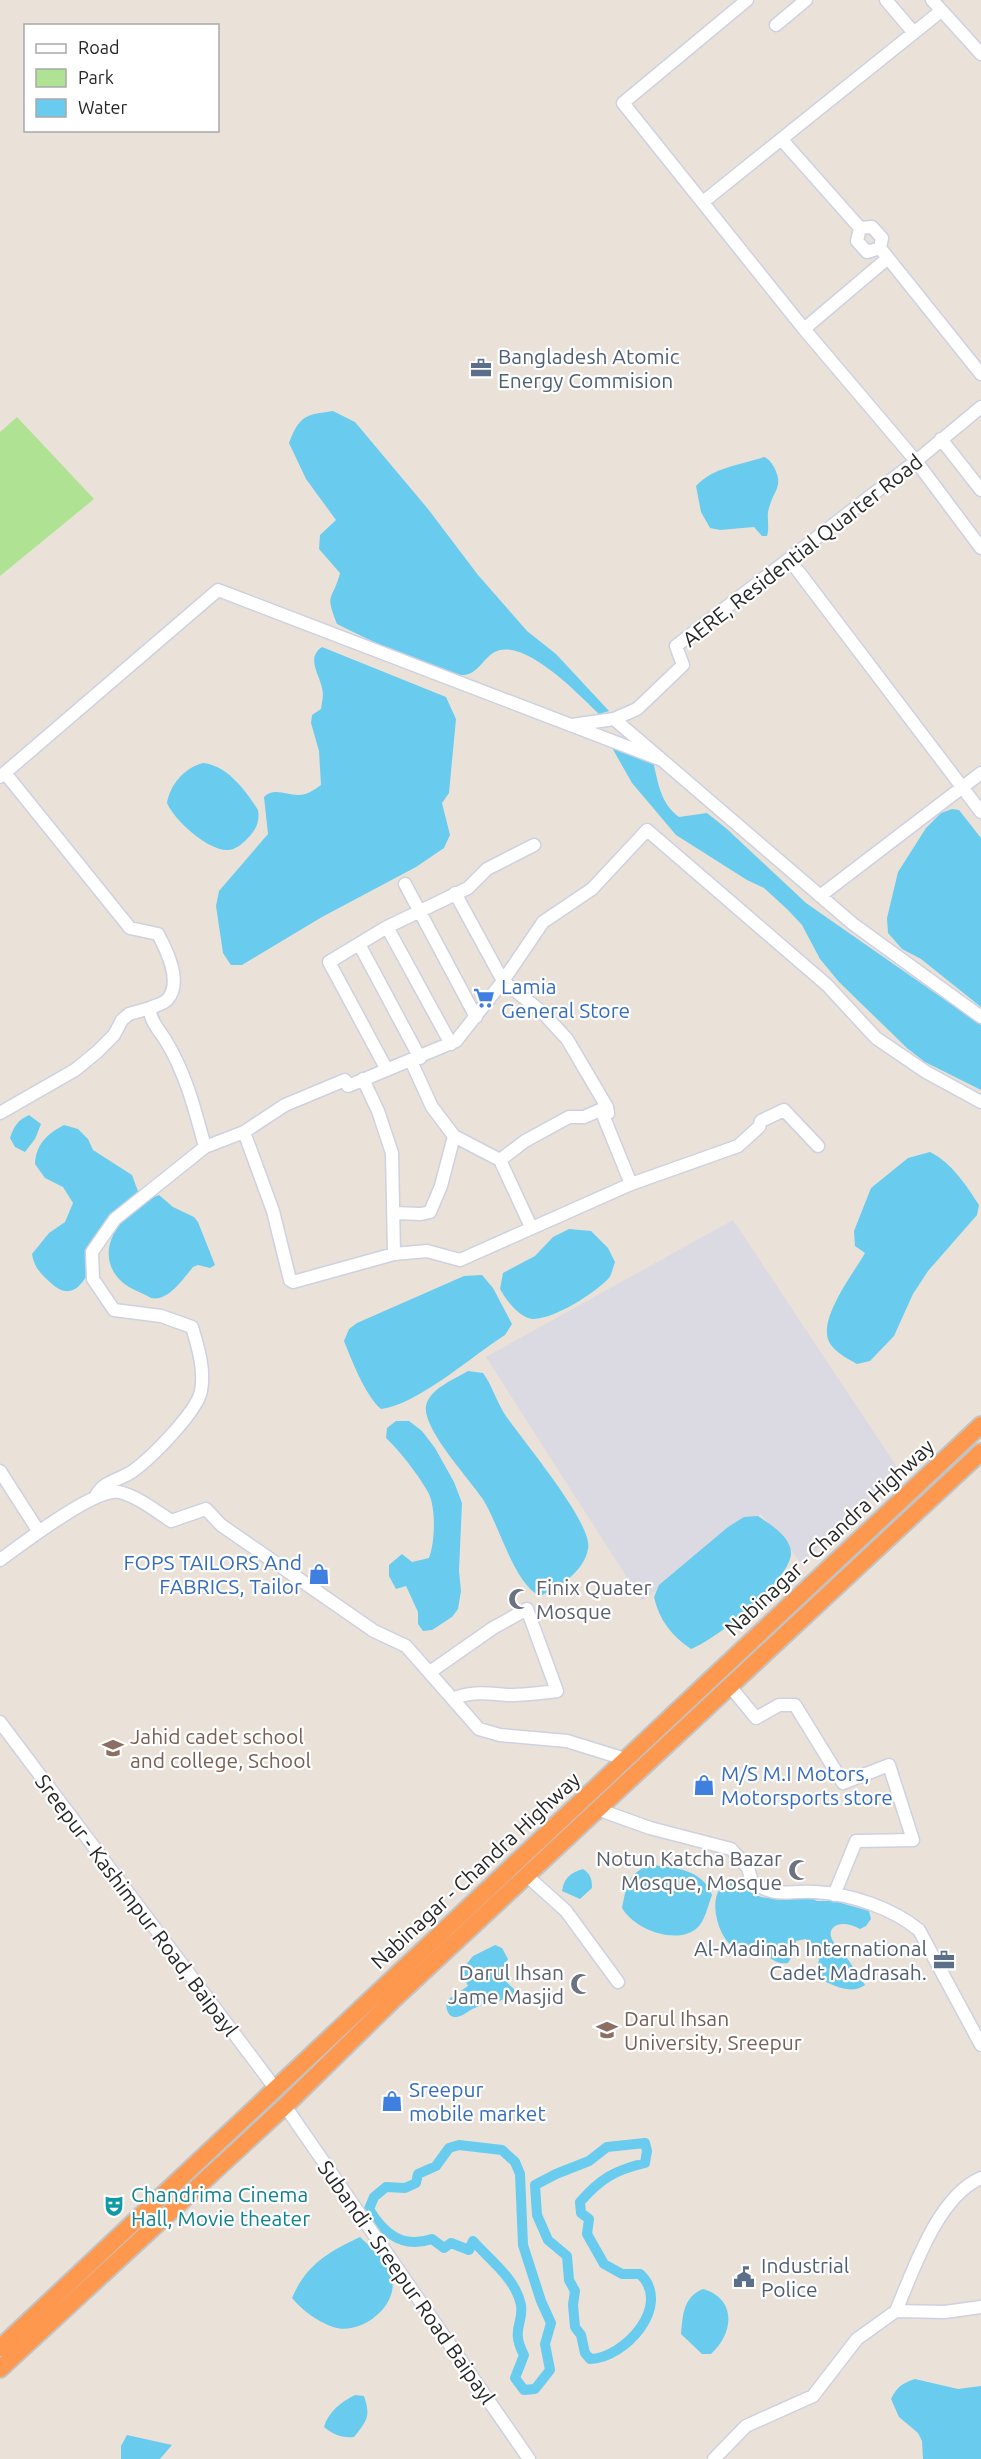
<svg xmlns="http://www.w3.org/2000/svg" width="981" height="2459" font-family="Ubuntu,sans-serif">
<rect width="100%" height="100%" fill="#eae2d8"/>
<path fill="#dbd9e2" d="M733,1220L899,1470L802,1564L761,1514L642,1601L486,1357Z"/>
<path fill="#afe293" d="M17,417L94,499L0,576V432Z"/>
<path fill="#69ccee" d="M333,411L355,422L428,509L478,575L527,631L556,654L609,711L599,714C579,695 522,634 493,653C481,661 477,676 460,675C453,675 445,671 438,669C404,657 369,640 337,624C324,592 333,601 340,573L319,549L320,535L336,520L306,479L289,443C300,415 305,415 333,411Z
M764,457C769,459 771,462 774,467C784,487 774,489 769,508C766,517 770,526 767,536H762L754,527L720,530L710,528L701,512L696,486C713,467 741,465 764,457Z
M322,647L446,697L456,719L449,793L442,803L450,835L444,848L416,867L322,917L242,965H231L223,953L216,906L219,891L268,834L264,797C274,787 286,795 298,795C307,795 314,790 321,785L319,751L311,723L312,715L321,709C322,702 324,695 322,688C319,673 306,658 322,647Z
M611,746L653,761C658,782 660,803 679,817L707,813L727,829L806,903L981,1025V1090L925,1062L908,1049L839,982L820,959L802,925L787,909L764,888L747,880L676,835L632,783Z
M203,763C227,765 246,791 258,810C260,822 256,830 247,839C242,844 235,850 228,850C208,851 174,820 167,803C170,785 185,767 203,763Z
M952,809L959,810L981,838V1007L921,959L902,949L888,933L887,918L898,872L926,828L941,813Z
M29,1115L41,1124L35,1139L25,1152L15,1147L10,1138C14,1126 18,1120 29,1115Z
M64,1125L78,1129L88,1139L93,1150L132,1175L139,1194C130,1202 115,1212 109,1222C97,1242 86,1314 52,1284C42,1275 34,1268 32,1254L49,1233L65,1222L73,1203L63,1187L45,1178L35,1164C36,1144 47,1134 64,1125Z
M930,1152C952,1163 966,1185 979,1205L977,1215L928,1271L913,1294L894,1336L870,1361L857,1364C848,1359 837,1353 831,1345C814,1323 854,1273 865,1253L855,1246L854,1231L871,1188L908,1158Z
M159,1195L173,1207L194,1217L198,1222L215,1265L210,1268L198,1265L193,1267C183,1279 168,1302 151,1298C141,1292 127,1288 119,1279C90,1247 128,1206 159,1195Z
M569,1229L591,1231L608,1248L615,1262C613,1267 612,1275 608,1279C593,1294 556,1318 534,1319C520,1319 506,1300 500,1289L503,1273L535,1256L553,1237Z
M482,1275L493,1288L512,1324L505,1335C472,1356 417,1405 381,1409C365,1395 352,1361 344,1341L349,1329L357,1323L464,1276Z
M468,1371L483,1373C492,1385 496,1400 504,1413C520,1438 594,1524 588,1549C584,1572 559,1587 540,1596C513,1583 499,1523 482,1498C469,1479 422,1428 426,1406C429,1389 455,1379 468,1371Z
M396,1421H409L422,1431L435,1448L454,1482L462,1503L459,1571L461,1591L458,1609L452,1617L432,1630L423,1631L418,1624V1612L406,1586L396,1589L389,1576V1565L402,1554L412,1562L429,1558C435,1543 436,1509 429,1494C421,1478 399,1450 386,1438L387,1428Z
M758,1516C770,1524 791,1537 791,1553C791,1580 716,1640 691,1649C672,1636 659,1620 654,1597L659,1585L728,1527L744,1517Z
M652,1865C676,1868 702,1869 712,1895C708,1905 705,1922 696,1929C675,1945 634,1929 622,1908C627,1885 627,1872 652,1865Z
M583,1869C591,1874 592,1880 592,1888L580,1899L562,1891C564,1878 570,1873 583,1869Z
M741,1879L750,1892L761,1897L776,1899L809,1897L817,1901H834L869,1911L871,1919L866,1926L860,1929C834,1914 816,1935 847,1954V1958L865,1985C850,1996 831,1984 815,1977L819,1960L818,1948L805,1939L796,1941L794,1953L788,1963C774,1965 770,1956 759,1951C750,1948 738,1950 731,1945C719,1936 709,1903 720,1889C725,1883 734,1880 741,1879Z
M495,1945L502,1948L508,1959L499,1975L514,1989V1995C502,2002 490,2002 477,2007C470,2009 462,2018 454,2017C447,2016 446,2007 446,2001L468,1986L461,1971L473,1956Z
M360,2237C370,2247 385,2258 390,2272C404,2303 361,2337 333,2327C318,2322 302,2310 292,2298C306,2265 328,2252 360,2237Z
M703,2289C737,2299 734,2333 711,2354H702L681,2334C683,2315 683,2297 703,2289Z
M915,2379L958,2389L981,2386V2459H923L922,2441L918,2433L899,2417L891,2399C897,2387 902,2383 915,2379Z
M355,2395L364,2396C371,2416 367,2421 354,2437C341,2438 334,2435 324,2427C328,2412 341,2402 355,2395Z
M127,2435L172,2445L160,2459H121V2446Z"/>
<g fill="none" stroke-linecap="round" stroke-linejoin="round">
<path stroke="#69ccee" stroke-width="10" d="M645,2143L647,2151L645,2163C615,2170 600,2179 580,2202L581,2213L589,2219L587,2234L604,2264L622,2274H640C673,2305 625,2358 590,2359L585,2353L581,2335L575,2327L573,2305L575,2291L569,2280L567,2256L548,2240L537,2215L535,2185L556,2174L589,2161L607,2147Z
M459,2145L502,2150L515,2162L520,2174L523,2245L541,2301L551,2323L545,2344L550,2370L535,2389L524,2390L515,2378L524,2355C510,2329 524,2324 521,2305C516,2279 490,2260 473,2241L469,2250L451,2243L444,2248L432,2239C402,2249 383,2233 369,2209L374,2197L386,2187L405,2188L416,2183L418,2174L436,2166L449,2148Z"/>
<defs>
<path id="minor" d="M747,0L623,103L804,329L916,461L981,548
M886,0L914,33
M932,0L981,54
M776,25L806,0
M782,140L860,228L857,241L867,252L880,248L888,258L804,329
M703,202L941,11
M860,228L872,227L882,238L880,248
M888,258L981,374
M941,439L981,490
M789,559L981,812
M572,725L614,719L637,709L683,665L676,646L916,461L981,407
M662,760L853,924L981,1017
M5,773L130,928L158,934C167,951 183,983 167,1000C163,1004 154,1006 150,1008C149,1020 160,1031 166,1041C186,1074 195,1110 205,1147
M0,777L218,590L662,760L614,719
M405,884L476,1017
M455,893L503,981L542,1012L567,1039L607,1107L608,1113L603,1115L631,1184
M820,896L981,773
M387,927L451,1044
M359,944L420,1058
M411,1061L432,1107L454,1136L500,1160L531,1227
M387,1070L329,962L387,927L468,888L487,869L534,845
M363,1079L378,1111L392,1153L394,1254
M0,1113L75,1070L97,1052L114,1035L122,1020L129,1014L150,1008
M244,1132L273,1211L290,1280L293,1282L394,1254L427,1251L460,1260L631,1184L738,1146L759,1127L761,1121L784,1110L818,1146
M500,1160L525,1141L569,1117H584L607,1107
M393,1213L421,1214L430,1212L441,1186L454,1136
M0,1471L39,1532
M96,1496C103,1481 120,1480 133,1471C151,1458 197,1412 201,1391C205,1369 198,1347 192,1327L161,1316L114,1310L93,1279L92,1252L115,1219L205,1147L244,1132L285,1105L345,1080L348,1086L456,1041L503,981L543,922L592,889L647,830L827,985L876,1038L926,1072L981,1102
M0,1560C21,1545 95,1487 119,1492C137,1496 156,1511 171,1521L206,1509L221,1525L374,1631L406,1646L479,1729L500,1735L567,1741L625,1759
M430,1672L493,1628L527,1609L557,1691C541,1693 525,1695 509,1695C490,1694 471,1690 453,1699
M729,1685L756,1718L779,1705H795L843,1783L889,1765L913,1840L856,1841L834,1895
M0,1722L275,2088
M597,1809L650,1828L731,1849L748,1868L752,1882C778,1899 787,1890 815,1892C851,1894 892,1908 919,1930L981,2045
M526,1875L566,1911L618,1982
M285,2106L529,2459
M896,2311C913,2271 938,2196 981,2178
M714,2459L746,2426L813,2396L857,2339L896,2311L945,2312L981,2307"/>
<path id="highway" d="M0,2348L981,1425
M0,2369L285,2106L392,2001L981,1452"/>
</defs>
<use href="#minor" stroke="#cdd1e0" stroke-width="15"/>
<use href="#highway" stroke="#c3c3c3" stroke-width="20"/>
<use href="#minor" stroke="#fff" stroke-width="12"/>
<use href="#highway" stroke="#fe984e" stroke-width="16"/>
</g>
<defs>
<symbol id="office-bare" viewBox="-9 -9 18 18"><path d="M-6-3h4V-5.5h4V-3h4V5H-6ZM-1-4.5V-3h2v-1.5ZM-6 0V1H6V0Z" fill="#5c6f8a" stroke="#fff" stroke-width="2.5" paint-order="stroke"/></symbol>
<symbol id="supermarket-bare" viewBox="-9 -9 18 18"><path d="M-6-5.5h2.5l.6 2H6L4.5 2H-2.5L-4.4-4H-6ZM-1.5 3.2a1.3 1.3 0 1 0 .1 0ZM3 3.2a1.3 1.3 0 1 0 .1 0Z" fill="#3f7fe0" stroke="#fff" stroke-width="2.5" paint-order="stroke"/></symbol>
<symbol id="shop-bare" viewBox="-9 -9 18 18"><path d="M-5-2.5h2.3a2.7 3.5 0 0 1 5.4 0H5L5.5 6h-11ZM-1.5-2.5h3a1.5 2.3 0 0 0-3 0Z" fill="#3f7fe0" stroke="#fff" stroke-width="2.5" paint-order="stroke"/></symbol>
<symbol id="mosque-bare" viewBox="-9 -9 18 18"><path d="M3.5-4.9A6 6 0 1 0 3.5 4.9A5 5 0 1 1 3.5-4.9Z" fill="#6b7280" stroke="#fff" stroke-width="2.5" paint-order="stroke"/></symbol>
<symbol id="school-bare" viewBox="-9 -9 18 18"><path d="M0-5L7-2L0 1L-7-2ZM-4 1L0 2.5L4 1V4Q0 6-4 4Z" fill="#8d6e63" stroke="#fff" stroke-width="2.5" paint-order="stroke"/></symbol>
<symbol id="university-bare" viewBox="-9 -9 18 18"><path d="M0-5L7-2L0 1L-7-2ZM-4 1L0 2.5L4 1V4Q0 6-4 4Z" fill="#8d6e63" stroke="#fff" stroke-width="2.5" paint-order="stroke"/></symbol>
<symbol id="theatre-bare" viewBox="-9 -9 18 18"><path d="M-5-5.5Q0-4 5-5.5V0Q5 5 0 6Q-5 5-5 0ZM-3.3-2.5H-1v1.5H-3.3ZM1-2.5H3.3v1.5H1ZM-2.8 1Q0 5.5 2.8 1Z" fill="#0f9aa8" stroke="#fff" stroke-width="2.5" paint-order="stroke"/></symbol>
<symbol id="civic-bare" viewBox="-9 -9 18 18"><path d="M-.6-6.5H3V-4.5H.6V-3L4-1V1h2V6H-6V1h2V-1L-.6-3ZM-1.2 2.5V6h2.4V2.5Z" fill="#5c6f8a" stroke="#fff" stroke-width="2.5" paint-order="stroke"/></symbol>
</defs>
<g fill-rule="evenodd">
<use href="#office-bare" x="466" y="353" width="30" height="30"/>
<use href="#supermarket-bare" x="469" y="983" width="30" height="30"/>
<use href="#shop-bare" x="304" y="1559" width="30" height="30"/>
<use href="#mosque-bare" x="504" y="1584" width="30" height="30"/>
<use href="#school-bare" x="98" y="1733" width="30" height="30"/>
<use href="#shop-bare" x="689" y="1770" width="30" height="30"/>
<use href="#mosque-bare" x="784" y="1855" width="30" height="30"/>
<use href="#office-bare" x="929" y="1945" width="30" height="30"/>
<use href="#mosque-bare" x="566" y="1969" width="30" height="30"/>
<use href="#university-bare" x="592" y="2015" width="30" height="30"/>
<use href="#shop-bare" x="377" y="2086" width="30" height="30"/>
<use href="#theatre-bare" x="99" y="2191" width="30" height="30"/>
<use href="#civic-bare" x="729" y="2262" width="30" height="30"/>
</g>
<g text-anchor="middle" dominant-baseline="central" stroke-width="4.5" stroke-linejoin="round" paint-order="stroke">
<g font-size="21" fill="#4e5e75" stroke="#fff" text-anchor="start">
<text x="498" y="356">Bangladesh Atomic<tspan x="498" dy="24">Energy Commision</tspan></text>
<text x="927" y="1948" text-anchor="end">Al-Madinah International<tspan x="927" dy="24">Cadet Madrasah.</tspan></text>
<text x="761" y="2265">Industrial<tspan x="761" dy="24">Police</tspan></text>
</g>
<g font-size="21" fill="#272727" stroke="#fff">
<text transform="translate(802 550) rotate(-38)">AERE, Residential Quarter Road</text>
<text transform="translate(829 1537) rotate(-43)">Nabinagar - Chandra Highway</text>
<text transform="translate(475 1870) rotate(-43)">Nabinagar - Chandra Highway</text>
<text transform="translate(137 1905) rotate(53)">Sreepur - Kashimpur Road, Baipayl</text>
<text transform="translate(407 2282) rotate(55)">Subandi - Sreepur Road Baipayl</text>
</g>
<g font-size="21" fill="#366cbe" stroke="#fff" text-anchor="start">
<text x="501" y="986">Lamia<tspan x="501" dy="24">General Store</tspan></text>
<text x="302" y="1562" text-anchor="end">FOPS TAILORS And<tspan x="302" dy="24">FABRICS, Tailor</tspan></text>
<text x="721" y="1773">M/S M.I Motors,<tspan x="721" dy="24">Motorsports store</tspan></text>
<text x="409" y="2089">Sreepur<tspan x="409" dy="24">mobile market</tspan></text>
</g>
<g font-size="21" fill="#5b616d" stroke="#fff" text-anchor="end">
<text x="536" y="1587" text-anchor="start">Finix Quater<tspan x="536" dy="24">Mosque</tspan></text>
<text x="782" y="1858">Notun Katcha Bazar<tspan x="782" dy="24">Mosque, Mosque</tspan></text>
<text x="564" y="1972">Darul Ihsan<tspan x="564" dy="24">Jame Masjid</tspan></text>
</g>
<g font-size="21" fill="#785e54" stroke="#fff" text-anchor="start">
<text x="130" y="1736">Jahid cadet school<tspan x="130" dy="24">and college, School</tspan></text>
<text x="624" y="2018">Darul Ihsan<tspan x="624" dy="24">University, Sreepur</tspan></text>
</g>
<g font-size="21" fill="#0d838f" stroke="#fff" text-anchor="start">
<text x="131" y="2194">Chandrima Cinema<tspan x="131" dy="24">Hall, Movie theater</tspan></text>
</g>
</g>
<rect x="24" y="24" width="195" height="108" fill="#ffffff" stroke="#a9a9a9" stroke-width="1.5"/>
<rect x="36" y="44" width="30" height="9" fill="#ffffff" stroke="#a9a9a9" stroke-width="1.5"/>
<text x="78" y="54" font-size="18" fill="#272727">Road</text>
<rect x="36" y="69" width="30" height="18" fill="#afe293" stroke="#a9a9a9" stroke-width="1.5"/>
<text x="78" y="84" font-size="18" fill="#272727">Park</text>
<rect x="36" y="99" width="30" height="18" fill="#69ccee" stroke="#a9a9a9" stroke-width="1.5"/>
<text x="78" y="114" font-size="18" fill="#272727">Water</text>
</svg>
